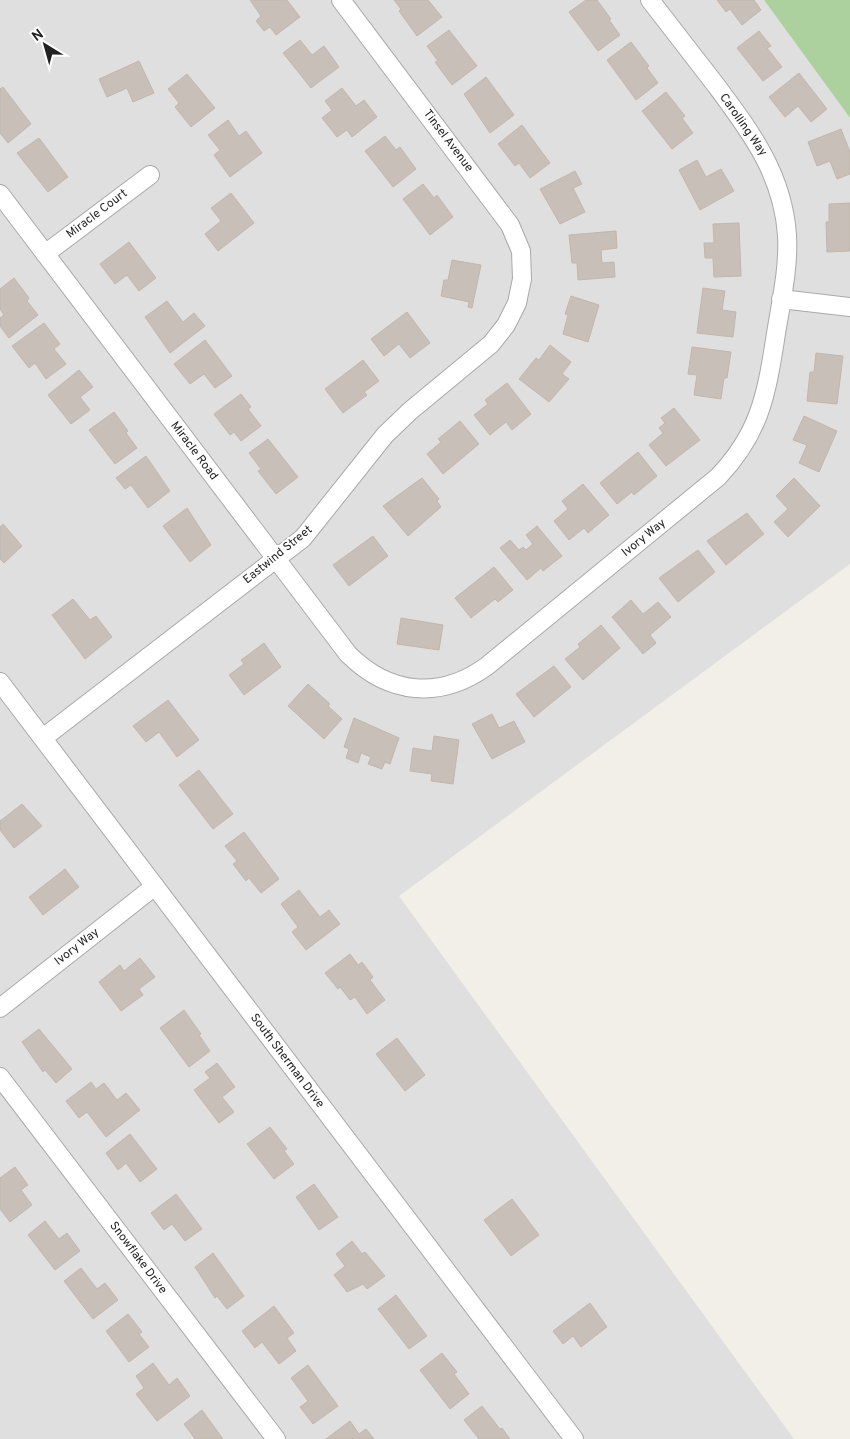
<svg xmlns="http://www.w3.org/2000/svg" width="850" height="1439" font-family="Overpass,sans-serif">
<rect width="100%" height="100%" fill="#f2efe9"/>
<path fill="#e0dfdf" d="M0,0H764L850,118V564L399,896L794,1439H0Z"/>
<path fill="#add19e" d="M764,0H850V118Z"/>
<path fill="#c7bfb8" stroke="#c4b6ab" d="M250,0H287L300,17L276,35L270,27L264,31L256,21L261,16Z
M394,0H428L442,17L417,36L399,11L401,9Z
M586,0H597L611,19L609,20L620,35L598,51L569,12Z
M717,0H754L761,10L742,25L730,9L726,12Z
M449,30L477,66L452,85L435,62L438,61L427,46Z
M759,31L771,46L767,48L782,67L763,81L737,48Z
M300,40L312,55L324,46L339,67L311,88L283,53Z
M631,42L649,66L647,68L658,83L636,100L607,60Z
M139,61L154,93L133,102L127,88L107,97L99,79Z
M799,73L827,109L811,122L798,106L785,117L769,97Z
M187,74L215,108L191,127L175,107L179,103L168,89Z
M486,77L514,115L490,133L464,94Z
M3,87L31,124L8,143L0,133V89Z
M342,88L356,106L364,100L377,117L352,137L347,130L337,137L322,118L332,110L325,101Z
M666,92L685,116L682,118L693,133L672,149L642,111Z
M228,120L239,136L246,131L262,153L230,177L214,155L220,150L208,135Z
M522,125L550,163L530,178L519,163L515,166L498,144Z
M841,129L850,152V174L837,179L830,161L817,166L808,142Z
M385,136L396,150L400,147L416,169L393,187L365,151Z
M39,138L68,177L48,192L17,153Z
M697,160L706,177L721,169L734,191L700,210L679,170Z
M575,171L582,184L573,188L585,212L560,224L540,189Z
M423,184L434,198L437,195L453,217L430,235L403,199Z
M231,193L254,223L218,251L205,234L221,221L211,208Z
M850,203V251L827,252L826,222H829V204Z
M739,223L741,276L714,277L713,258H705L704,243H714L713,224Z
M616,231L617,248L601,250L602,263L614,262L615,277L578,280L577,263H572L569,235Z
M129,242L156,278L139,291L127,275L115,284L100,264Z
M452,260L481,265L472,308L468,307L469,302L441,296L444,280H448Z
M14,278L29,298L27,301L38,315L9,338L0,326V318L4,315L0,309V289Z
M703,288L725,291L722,310L736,312L733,337L697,333Z
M571,296L599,305L588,342L563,334L568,315L565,314Z
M167,301L183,322L194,313L205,326L170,353L145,317Z
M407,312L430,343L410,358L399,344L384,356L371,339Z
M44,323L60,344L54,349L66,364L46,379L35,363L29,368L12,346Z
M205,340L232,376L215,388L204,374L190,384L174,364Z
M550,345L571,362L562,374L569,379L549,402L519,379L536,358L539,360Z
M692,347L731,352L727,378H724L721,399L694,395L697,375L688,374Z
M816,353L843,356L837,404L807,401L810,372H814Z
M363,360L379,381L364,392L367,395L343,413L325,389Z
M79,370L93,387L80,397L90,410L71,424L48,395Z
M507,383L531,414L512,430L506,422L490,435L474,415L488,404L485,400Z
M241,394L251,407L248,409L261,426L241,441L234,432L230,435L214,414Z
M674,408L700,440L666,466L649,445L663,433L659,428L665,423L661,418Z
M114,412L128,431L126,433L137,448L115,464L89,430Z
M804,416L837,431L819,472L799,463L807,445L793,440Z
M460,421L479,444L443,474L427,454L441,442L438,439Z
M268,439L298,477L276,494L258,471L261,469L249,453Z
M638,452L657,476L634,495L632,492L617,504L600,483Z
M146,456L170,491L148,508L131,485L125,489L116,478Z
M422,478L439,499L437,501L441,507L408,536L383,506Z
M794,478L820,506L788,537L774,522L788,509L776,496Z
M583,484L609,515L588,533L584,528L569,540L554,521L568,509L562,501Z
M187,508L211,545L190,562L163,526Z
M747,513L764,534L726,565L707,541Z
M3,524L22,546L4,563L0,559V527Z
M537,526L562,556L543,571L541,568L527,580L500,548L510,540L519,550L523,547L526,550L533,544L526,535Z
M373,536L388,556L349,586L333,565Z
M698,550L715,572L678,602L659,578Z
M494,567L513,590L498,602L495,599L471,618L455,598Z
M73,599L90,620L96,616L112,637L85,659L52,615Z
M631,600L643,614L658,602L671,617L650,635L656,643L643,654L612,617Z
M401,618L443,625L439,650L397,644Z
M601,625L620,648L583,680L565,659L580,647L578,644Z
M264,643L281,667L244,695L229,675L244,664L241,660Z
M554,666L571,687L534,717L516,694Z
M308,684L330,704L328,706L342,719L324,739L288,706Z
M168,700L199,740L177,757L159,732L146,742L133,726Z
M492,714L499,728L514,721L525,742L492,759L472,724Z
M354,718L399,738L390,764L385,762L382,769L368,764L371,757L361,753L358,763L346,758L349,749L344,747Z
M434,736L459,740L453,784L431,781L432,774L410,771L413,748L432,751Z
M199,770L233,814L213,829L179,785Z
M22,804L42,826L14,848L0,830V821Z
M244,832L279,879L261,893L249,878L246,881L233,864L237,861L225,846Z
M65,869L79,887L43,915L29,897Z
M299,890L320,917L329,910L340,924L306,950L292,932L298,927L281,904Z
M350,954L358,965L362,962L373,977L370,980L385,1000L367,1014L355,997L350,1000L340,987L338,989L325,973Z
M140,958L155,977L139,989L143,995L121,1011L99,982L120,965L124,971Z
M184,1010L201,1034L199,1035L210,1051L189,1067L160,1028Z
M39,1029L72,1069L56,1083L45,1070L43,1072L22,1042Z
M397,1038L425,1075L405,1091L376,1054Z
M217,1063L235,1087L222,1097L234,1112L219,1123L194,1090L210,1078L205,1072Z
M91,1082L96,1089L104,1083L117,1100L126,1093L140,1110L106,1137L87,1112L79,1118L66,1101Z
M270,1127L287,1149L284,1151L294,1164L274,1179L247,1144Z
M130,1134L157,1169L140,1182L126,1163L118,1170L106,1153Z
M15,1167L28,1185L21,1190L32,1205L10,1222L0,1209V1178Z
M314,1184L338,1217L319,1230L296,1197Z
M176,1194L202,1229L185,1241L172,1224L164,1230L151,1213Z
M512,1199L539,1235L511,1256L484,1220Z
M45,1221L59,1239L67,1233L80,1251L55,1270L28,1235Z
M352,1241L362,1254L365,1252L385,1276L367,1289L363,1284L347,1292L334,1275L345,1266L336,1254Z
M213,1253L244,1296L227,1309L217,1296L215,1298L195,1267Z
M81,1268L97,1289L105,1283L118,1300L93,1319L64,1281Z
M396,1295L427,1336L409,1349L378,1309Z
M590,1303L607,1327L581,1347L573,1336L563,1344L553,1331Z
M274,1306L294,1333L287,1338L296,1351L279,1364L262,1342L255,1348L242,1331Z
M128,1314L142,1332L139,1334L149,1347L129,1362L106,1331Z
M442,1353L457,1372L454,1374L469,1394L450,1409L420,1370Z
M153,1363L169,1385L177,1378L190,1396L157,1421L136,1394L144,1388L136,1376Z
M308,1365L338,1406L313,1424L300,1407L308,1401L291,1378Z
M482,1406L500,1429L502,1428L510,1439H479L464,1420Z
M202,1410L223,1439H195L184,1424Z
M350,1421L359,1434L366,1429L374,1439H326Z"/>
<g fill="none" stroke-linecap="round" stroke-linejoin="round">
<defs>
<path id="minor" d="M0,194L348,654C389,695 440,700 487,666L718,477C759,434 766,397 775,340C780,306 789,270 787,235C783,174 750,131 715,84C693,56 672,28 650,0
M45,254L150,175
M781,299L850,307
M0,682L574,1439
M43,738L303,538L385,435L410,411L491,344L506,325L517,303L522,279L521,251L510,225L341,0
M0,1008L155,886
M0,1077L276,1439"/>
</defs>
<use href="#minor" stroke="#a9a9a9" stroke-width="20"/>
<use href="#minor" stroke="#fff" stroke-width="18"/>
</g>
<g text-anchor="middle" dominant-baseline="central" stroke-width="4" stroke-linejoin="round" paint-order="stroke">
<g font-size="12" fill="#222" stroke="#fff">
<text transform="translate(743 125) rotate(55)">Carolling Way</text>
<text transform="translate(448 141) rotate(53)">Tinsel Avenue</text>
<text transform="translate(97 214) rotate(-37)">Miracle Court</text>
<text transform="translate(194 451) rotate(53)">Miracle Road</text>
<text transform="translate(644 538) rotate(-39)">Ivory Way</text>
<text transform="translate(278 555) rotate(-39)">Eastwind Street</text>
<text transform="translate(77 947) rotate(-38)">Ivory Way</text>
<text transform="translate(287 1061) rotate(53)">South Sherman Drive</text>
<text transform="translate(138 1258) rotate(53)">Snowflake Drive</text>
</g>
</g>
<g transform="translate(45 45) rotate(323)" stroke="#ffffff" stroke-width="4" paint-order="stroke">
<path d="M0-4L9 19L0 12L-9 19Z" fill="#222222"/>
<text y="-8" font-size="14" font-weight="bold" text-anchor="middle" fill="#222222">N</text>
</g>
</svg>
